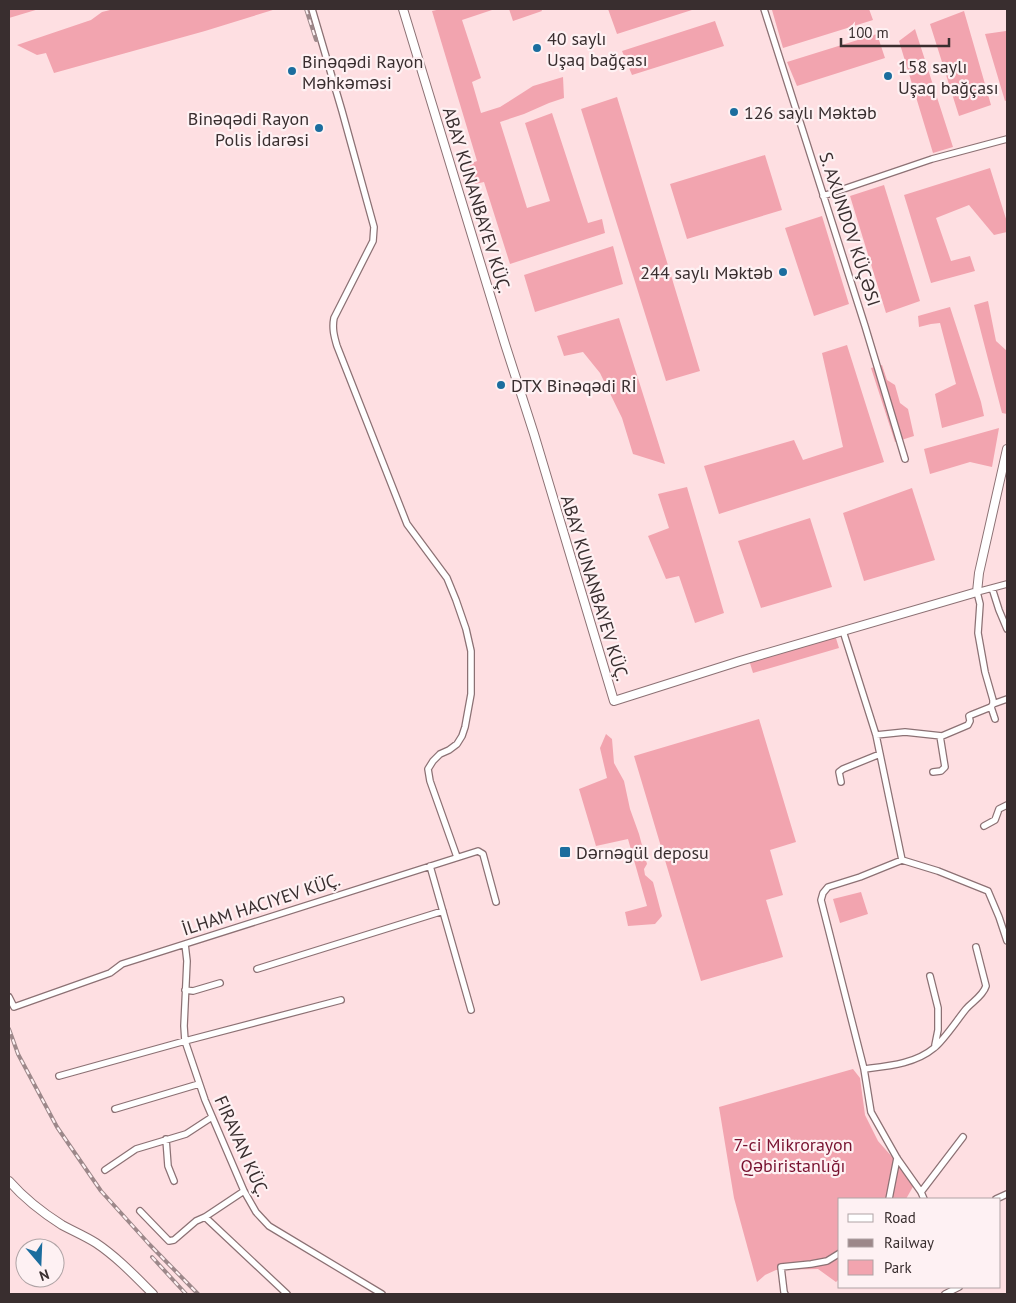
<svg xmlns="http://www.w3.org/2000/svg" width="1016" height="1303" font-family="'PT Sans',sans-serif">
<rect width="100%" height="100%" fill="#fedfe2"/>
<path fill="#f2a4af" d="M9,9H39L9,18Z
M114,9H276L205,31L54,73L46,53L37,55L17,45L91,20L102,12Z
M441,9H495L462,20L481,78L472,82L481,113L500,107L533,86L563,77L564,98L549,103L524,114L500,122L527,208L550,201L525,123L552,113L588,223L602,219L605,233L510,264L484,182L475,184L469,164L477,161L432,11Z
M509,9H541L542,11L513,21Z
M608,9H695L617,34Z
M775,9H869L873,20L783,48L772,10Z
M964,11L991,105L959,116L930,24Z
M715,21L724,46L632,75L622,51Z
M915,29L953,147L933,153L899,41Z
M1006,31L1007,34V100L1005,101L985,34Z
M877,34L885,58L797,86L787,62Z
M617,97L700,371L666,381L581,109Z
M765,155L782,210L687,239L670,184Z
M990,168L1007,222V232L994,235L969,205L936,218L951,261L970,256L975,271L931,283L904,195Z
M884,185L920,301L886,313L850,196Z
M822,216L849,304L814,316L785,228Z
M613,246L623,284L535,312L524,275Z
M988,301L996,341L1007,351V414L1002,413L974,305Z
M950,307L981,402L984,416L942,428L935,394L956,384L940,323L931,324L919,327L918,316Z
M619,318L665,464L633,454L622,418L600,373L583,352L564,356L557,336Z
M847,345L884,462L719,514L704,466L794,440L803,460L843,447L822,353Z
M882,365L887,380L895,385L900,403L908,409L914,436L895,442L871,368Z
M999,428L992,467L970,462L930,474L924,449Z
M687,487L724,613L695,623L679,576L666,579L648,536L669,528L658,494Z
M912,488L935,560L864,581L843,513Z
M810,518L832,587L761,608L738,541Z
M835,635L839,648L753,673L749,660Z
M759,719L796,842L770,850L783,895L766,900L783,957L701,981L634,756Z
M606,734L612,739L614,763L624,781L630,809L639,834L647,864L644,869L645,875L653,882L662,916L655,924L628,926L625,912L647,906L628,839L596,846L579,789L607,778L600,748Z
M861,892L868,914L840,923L833,899Z
M853,1069L860,1078L865,1115L878,1141L915,1183L906,1199H840V1280L839,1279L836,1282L818,1269L776,1270L765,1275L757,1282L734,1198L719,1107Z"/>
<g fill="none" stroke-linecap="round" stroke-linejoin="round">
<defs>
<path id="street" d="M312,9L342,111L374,227L373,241L334,318C332,328 334,336 337,346L407,524L447,578L456,600L466,629L471,651V694L465,727L462,736L457,744L449,750L440,754L433,761L428,769L430,781L457,857
M764,9L865,326L905,459
M823,196L932,159L1007,139
M992,588L999,610L1007,629
M843,631L876,735L902,860L938,871L988,891L999,917L1007,941
M993,704L1007,699
M991,707L995,719
M876,735L905,732L942,736L968,725L970,721L969,716L971,715L991,707L993,704V700L985,672L978,633L980,604L977,592L1007,584
M933,772L941,771L945,767L940,736
M841,782L839,772L843,769L880,754
M984,826L995,820L999,809L1007,805
M902,860L860,877L828,887L823,893L821,900L864,1069L871,1112L897,1158L921,1192L924,1199
M430,866L471,1010
M185,944L187,961L184,1026L185,1041L205,1100L244,1191L256,1212L269,1226L382,1294
M257,969L443,911
M930,976L938,1008V1030L935,1045
M185,990L193,991L220,983
M9,997L14,1007L110,973L122,964L478,851L483,854L496,902
M864,1069C888,1066 915,1064 934,1048C944,1040 957,1020 966,1009C972,1002 983,996 986,986L976,947
M59,1076L185,1041L341,1000
M115,1109L199,1084
M166,1139L168,1166L174,1181
M105,1170L136,1149L186,1134L212,1117
M921,1192L963,1137
M889,1199L897,1158
M996,1199L1007,1194
M140,1211L169,1241L174,1240L196,1221L205,1217L244,1191
M205,1217L287,1294
M785,1294L784,1292L781,1267L811,1264L827,1261L840,1253
M945,1294L959,1287"/>
<path id="secondary" d="M403,9L505,344L534,434L614,701L740,661L977,592L979,573L1007,449
M9,1181C24,1198 43,1213 62,1225C73,1231 85,1236 96,1243C117,1257 135,1276 153,1294"/>
</defs>
<use href="#street" stroke="#8c7174" stroke-width="8"/>
<use href="#secondary" stroke="#8c7174" stroke-width="10"/>
<use href="#street" stroke="#fff" stroke-width="5.5"/>
<use href="#secondary" stroke="#fff" stroke-width="8"/>
<defs>
<path id="rail" d="M306,9L316,40
M9,1029L18,1054L57,1127L101,1191L149,1244L198,1294
M152,1257L186,1294"/>
</defs>
<use href="#rail" stroke="#9d888a" stroke-width="4"/>
<use href="#rail" stroke="#fef1f3" stroke-width="2" stroke-dasharray="5.5" stroke-linecap="butt"/>
</g>
<g fill="#1b6d9e" stroke="#fef1f3" stroke-width="2">
<circle cx="537" cy="48" r="5"/>
<circle cx="292" cy="71" r="5"/>
<circle cx="888" cy="76" r="5"/>
<circle cx="734" cy="112" r="5"/>
<circle cx="319" cy="128" r="5"/>
<circle cx="783" cy="272" r="5"/>
<circle cx="501" cy="385" r="5"/>
<rect x="559" y="846" width="12" height="12" rx="2.5"/>
</g>
<g text-anchor="middle" dominant-baseline="central" stroke-width="4.5" stroke-linejoin="round" paint-order="stroke">
<g font-size="18" fill="#392e2f" stroke="#fef1f3" text-anchor="start">
<text x="547" y="38">40 saylı<tspan x="547" dy="21">Uşaq bağçası</tspan></text>
<text x="302" y="61">Binəqədi Rayon<tspan x="302" dy="21">Məhkəməsi</tspan></text>
<text x="898" y="66">158 saylı<tspan x="898" dy="21">Uşaq bağçası</tspan></text>
<text x="744" y="112">126 saylı Məktəb</text>
<text x="309" y="118" text-anchor="end">Binəqədi Rayon<tspan x="309" dy="21">Polis İdarəsi</tspan></text>
<text x="773" y="272" text-anchor="end">244 saylı Məktəb</text>
<text x="511" y="385">DTX Binəqədi Rİ</text>
<text x="576" y="852">Dərnəgül deposu</text>
</g>
<g font-size="18" fill="#392e2f" stroke="#fef1f3">
<text transform="translate(477 200) rotate(73)">ABAY KUNANBAYEV KÜÇ.</text>
<text transform="translate(850 229) rotate(72)">S. AXUNDOV KÜÇƏSI</text>
<text transform="translate(595 588) rotate(73)">ABAY KUNANBAYEV KÜÇ.</text>
<text transform="translate(261 904) rotate(-18)">İLHAM HACIYEV KÜÇ.</text>
<text transform="translate(242 1146) rotate(66)">FIRAVAN KÜÇ.</text>
</g>
<g font-size="18" fill="#781230" stroke="#fef1f3">
<text x="793" y="1144">7-ci Mikrorayon<tspan x="793" dy="21">Qəbiristanlığı</tspan></text>
</g>
</g>
<rect width="1016" height="1303" fill="none" stroke="#392e2f" stroke-width="20"/>
<rect x="838" y="1198" width="162" height="90" fill="#fef1f3" stroke="#afa3a5"/>
<rect x="848" y="1214" width="25" height="8" fill="#ffffff" stroke="#afa3a5"/>
<text x="884" y="1223" font-size="15" fill="#392e2f">Road</text>
<rect x="848" y="1239" width="25" height="8" fill="#9d888a" stroke="#afa3a5"/>
<text x="884" y="1248" font-size="15" fill="#392e2f">Railway</text>
<rect x="848" y="1260" width="25" height="15" fill="#f2a4af" stroke="#afa3a5"/>
<text x="884" y="1273" font-size="15" fill="#392e2f">Park</text>
<g transform="translate(40 1263) rotate(161)"><circle r="24" fill="#fef1f3" stroke="#afa3a5"/>
<path d="M0-4L9 19L0 12L-9 19Z" fill="#1b6d9e"/>
<text y="-8" font-size="14" font-weight="bold" text-anchor="middle" fill="#392e2f">N</text>
</g>
<path d="M841 38v8h108v-8" fill="none" stroke="#392e2f" stroke-width="2.5"/>
<text x="848" y="38" font-size="15" fill="#392e2f" stroke="#fef1f3" stroke-width="4" paint-order="stroke">100 m</text>
</svg>
